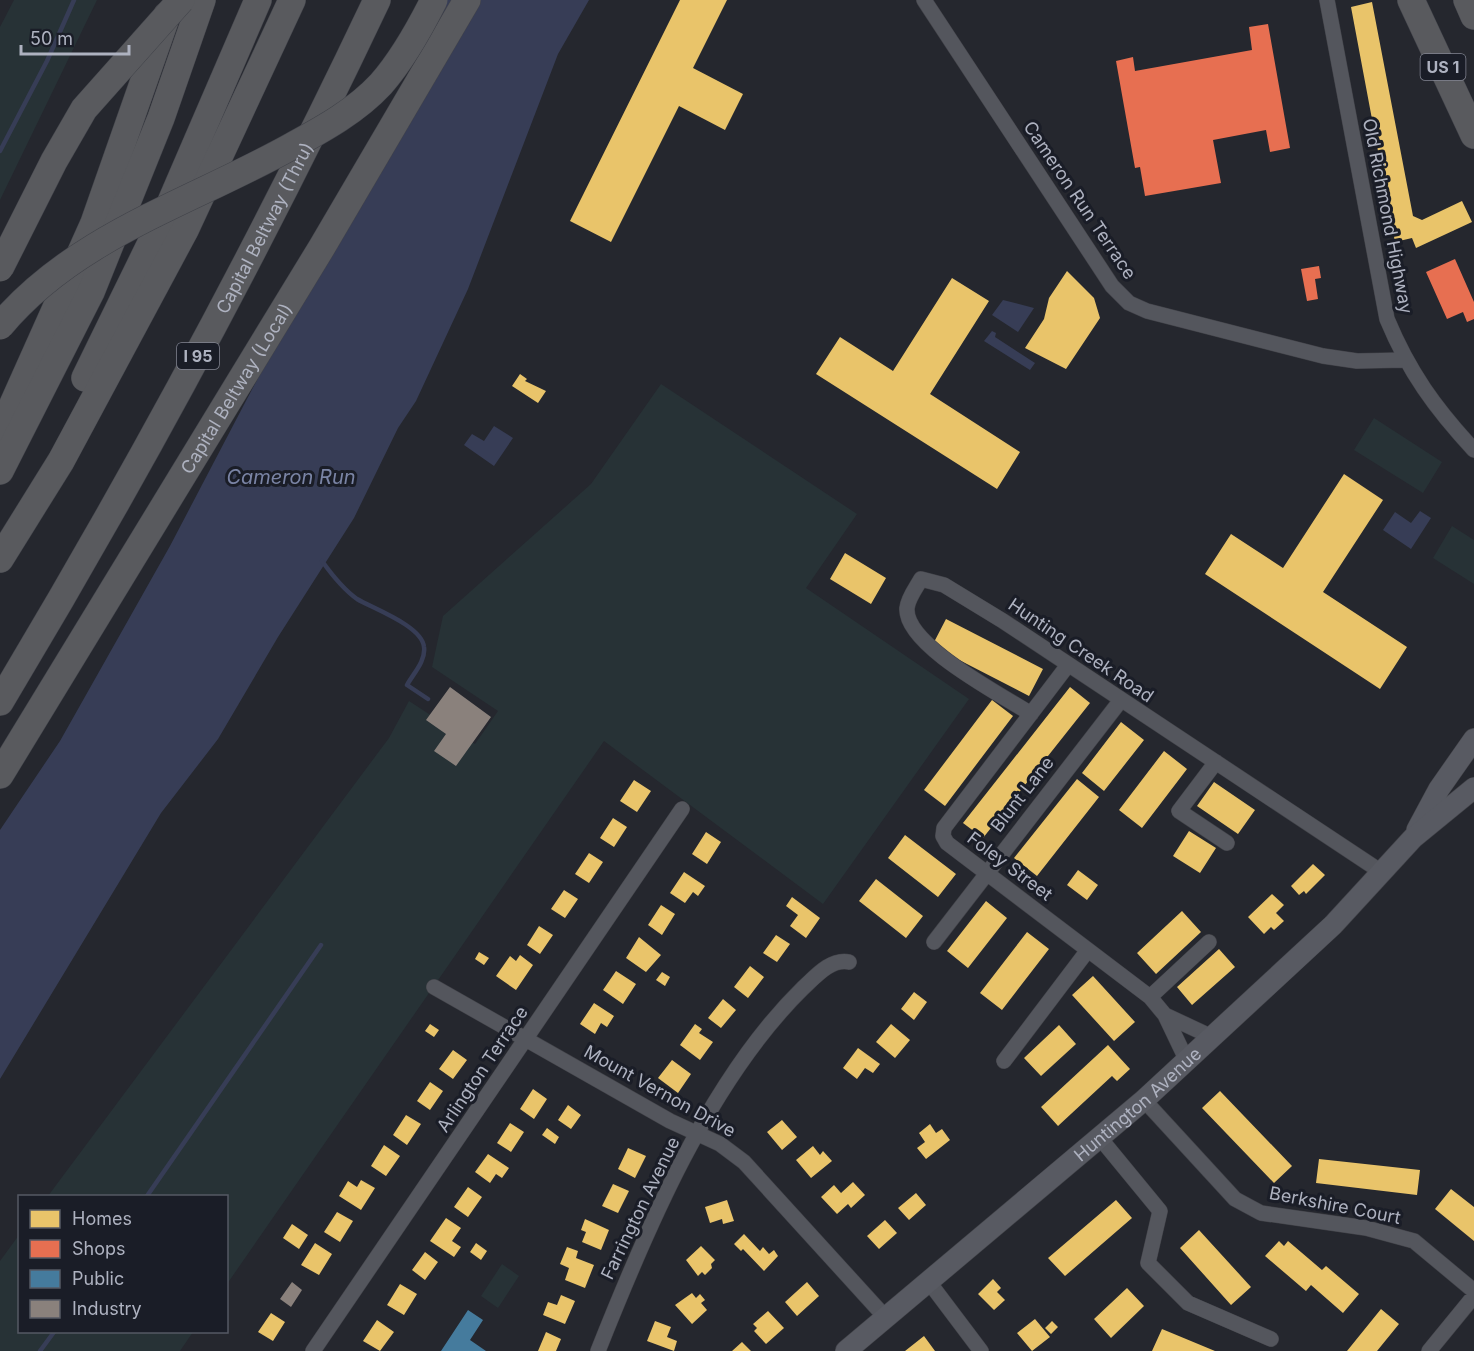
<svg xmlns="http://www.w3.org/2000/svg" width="1474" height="1351" font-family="Inter,sans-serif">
<rect width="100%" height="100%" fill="#25272e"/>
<path fill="#273236" d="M14,0H97L0,200V27Z
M661,384L857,514L806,588L969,699L823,904L604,741L227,1284L226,1196H48L389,738L409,701L475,744L498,711L432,667L443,616L591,484Z
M1374,418L1442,462L1423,493L1354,450Z
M1452,526L1474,540V584L1433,558Z
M19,1235L20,1332H193L180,1351H0V1261Z
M502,1264L519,1276L498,1308L481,1296Z"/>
<path fill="#373d56" d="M447,0H589L558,54L468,289L416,401L398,428L354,518L278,637L218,739L161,813L0,1079V830L60,741L170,546L269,357Z
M1003,300L1034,308L1018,332L992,315Z
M992,331L996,333L995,337L1035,363L1030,370L984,341Z
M494,426L513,438L494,466L464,445L472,434L484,441Z
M1420,511L1431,518L1411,549L1383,530L1395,512L1411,523Z"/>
<path fill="#e9c46a" d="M680,0H727L693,68L743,94L725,130L679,106L611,242L570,221Z
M1372,2L1413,216L1422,220L1462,201L1472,222L1416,248L1412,238L1395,242L1351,7Z
M1067,271L1094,298L1100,318L1066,369L1025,348L1044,319L1049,298Z
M952,278L989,301L930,394L1020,452L997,489L816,374L840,337L893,371Z
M520,374L527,379L525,381L546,391L538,403L512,386Z
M1344,474L1383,500L1323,592L1407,647L1380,689L1205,574L1231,534L1283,568Z
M845,553L886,578L871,604L830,579Z
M946,619L1043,669L1029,696L932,646Z
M1070,687L1090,703L983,838L963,823Z
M992,700L1013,716L945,806L924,790Z
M1121,722L1144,740L1104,791L1082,773Z
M1164,751L1187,769L1142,828L1119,810Z
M1077,779L1099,797L1037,876L1014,858Z
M634,780L651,791L637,812L620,801Z
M1214,782L1255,810L1238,834L1197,806Z
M613,818L627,827L614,847L600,838Z
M1189,831L1216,848L1200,873L1173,856Z
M706,832L721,842L707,864L692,854Z
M905,835L956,874L938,897L888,858Z
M589,853L603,862L589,883L575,874Z
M1313,864L1325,875L1306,894L1304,891L1299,895L1291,886Z
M1078,870L1098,885L1087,900L1067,885Z
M684,872L705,886L698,896L693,892L685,903L670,893Z
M876,879L923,916L906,938L859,901Z
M564,890L578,899L565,918L551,909Z
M1272,894L1284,905L1276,913L1284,921L1274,930L1271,927L1264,934L1248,917Z
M792,897L820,918L806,938L790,926L798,915L786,906Z
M986,901L1007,918L968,968L947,951Z
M661,905L675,914L662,935L648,925Z
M1182,911L1201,932L1156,974L1137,953Z
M539,926L553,935L540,954L527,945Z
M1027,932L1049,949L1002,1010L980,993Z
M776,935L790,944L777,962L763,953Z
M639,937L661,955L646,972L626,958Z
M1219,949L1235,967L1192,1005L1177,987Z
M479,952L489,958L484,965L475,959Z
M520,955L533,965L516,990L496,976L510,956L516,961Z
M750,966L764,977L748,998L734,987Z
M616,971L636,984L623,1004L603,990Z
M662,972L670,977L665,986L656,980Z
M1093,976L1135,1022L1114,1041L1072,995Z
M914,992L927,1002L914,1020L901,1009Z
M723,999L736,1010L721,1028L708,1018Z
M594,1003L614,1016L607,1027L601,1023L595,1034L580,1024Z
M430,1024L439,1030L434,1037L425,1031Z
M695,1024L702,1029L699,1033L713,1042L700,1060L680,1045Z
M891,1024L910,1040L895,1058L876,1042Z
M1059,1025L1076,1044L1041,1076L1024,1058Z
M1108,1045L1130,1069L1117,1081L1112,1076L1058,1126L1041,1107Z
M858,1048L880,1064L873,1073L865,1068L857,1079L843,1068Z
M453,1050L467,1060L453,1079L439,1069Z
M672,1060L691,1074L678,1093L658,1078Z
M430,1082L443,1091L430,1110L417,1101Z
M533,1089L547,1099L534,1119L520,1109Z
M1220,1091L1292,1166L1274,1183L1202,1108Z
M568,1105L581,1115L571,1129L558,1120Z
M406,1115L421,1124L407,1145L393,1135Z
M782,1120L797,1137L782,1150L767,1132Z
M510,1123L524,1132L511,1152L497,1143Z
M930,1124L936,1133L942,1129L950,1140L926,1159L917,1148L925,1142L919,1133Z
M547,1128L559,1137L555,1144L542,1135Z
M384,1145L400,1156L386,1176L371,1166Z
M813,1146L820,1155L823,1151L832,1161L811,1178L796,1160Z
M628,1148L646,1156L635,1178L618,1169Z
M488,1154L509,1168L502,1178L496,1174L490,1183L475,1172Z
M1319,1159L1420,1170L1417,1195L1316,1183Z
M361,1180L375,1188L361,1210L339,1196L348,1181L357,1187Z
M853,1182L865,1195L851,1208L848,1204L837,1214L821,1197L834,1185L841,1193Z
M613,1184L629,1191L618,1213L602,1206Z
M468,1187L482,1197L468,1217L454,1207Z
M1451,1189L1474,1207V1241L1435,1209Z
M916,1193L926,1205L909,1220L898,1208Z
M727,1200L734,1221L723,1224L722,1219L710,1223L705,1207Z
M1116,1200L1132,1218L1065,1276L1048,1258Z
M337,1212L353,1221L340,1242L324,1232Z
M446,1218L461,1228L452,1241L461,1247L454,1257L430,1241Z
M585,1219L609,1230L601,1250L582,1242L586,1232L581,1230Z
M885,1220L897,1233L879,1249L867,1236Z
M292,1224L308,1235L299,1249L283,1238Z
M1199,1230L1251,1287L1231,1305L1180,1248Z
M744,1234L760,1251L763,1247L769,1254L774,1250L778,1256L764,1271L743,1249L741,1251L734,1244Z
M1279,1241L1284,1246L1288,1241L1322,1270L1326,1266L1359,1294L1343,1313L1311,1285L1306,1291L1265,1256Z
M315,1243L332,1254L319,1275L301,1265Z
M476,1243L487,1251L481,1260L470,1252Z
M701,1246L715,1260L711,1264L712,1268L705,1275L702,1272L698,1276L686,1260Z
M567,1247L578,1251L576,1258L594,1265L585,1288L565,1280L569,1268L560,1264Z
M425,1252L438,1262L425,1280L412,1270Z
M993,1279L1001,1288L997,1292L1005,1300L994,1310L978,1294Z
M807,1282L819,1296L797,1316L785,1302Z
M400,1284L417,1294L404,1315L387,1305Z
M1127,1288L1144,1306L1111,1338L1094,1319Z
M692,1293L696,1298L700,1294L705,1300L701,1303L707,1310L692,1324L675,1305Z
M561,1295L575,1301L565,1324L543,1315L548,1302L557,1305Z
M1381,1309L1399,1324L1377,1351H1347Z
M768,1311L784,1328L766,1344L754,1331L757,1328L753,1324Z
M271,1313L285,1322L273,1341L258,1332Z
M1035,1319L1050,1337L1032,1351L1017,1333Z
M377,1320L394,1332L380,1351L363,1341Z
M655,1321L671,1327L667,1337L677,1341L674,1351L647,1341Z
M1052,1321L1058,1327L1051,1334L1045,1328Z
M1162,1329L1215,1351H1152Z
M546,1332L561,1339L556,1351H538Z
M924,1336L935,1351H905Z
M742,1342L751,1351H732Z"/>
<path fill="#e76f51" d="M1268,24L1290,148L1270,152L1266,130L1213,140L1221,183L1145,196L1140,167L1135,168L1116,61L1133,57L1135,71L1252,50L1249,27Z
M1455,259L1474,302V319L1467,322L1463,312L1447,319L1426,272Z
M1319,266L1321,278L1315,279L1318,299L1307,301L1301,269Z"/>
<path fill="#457b9d" d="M468,1310L483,1320L470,1340L486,1351H441Z"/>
<path fill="#8a817c" d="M450,687L491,717L456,766L434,751L446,734L426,720Z
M292,1282L302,1290L291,1307L280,1299Z"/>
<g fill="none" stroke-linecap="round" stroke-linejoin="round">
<path stroke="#373d56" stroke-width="4.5" d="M0,151L47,61L74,0
M322,561C332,575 343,589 357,599C374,609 422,626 424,647C426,661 413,674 407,685L428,699
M147,1196L321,945
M40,1351L54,1332"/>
<defs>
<path id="street" d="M924,0L1112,286L1129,303L1147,311L1323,356L1357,361L1404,360
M1327,0L1387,319C1409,372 1435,408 1474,450
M1068,665L944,828L943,836L947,843L1150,997L1165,1015L1186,1059
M1031,714C1002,695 904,645 907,608C908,598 916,588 921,579L944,585L1003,621L1383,873
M1216,762L1179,811L1227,843
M934,942L1121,700
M434,987L670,1121L720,1144L744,1162L886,1318
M1150,997L1209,942
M1165,1015L1212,1037
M1004,1061L1088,950
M1144,1100L1235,1199L1261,1213L1366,1228L1414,1241L1474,1291
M1100,1138L1160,1211L1148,1263L1188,1303L1271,1339
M929,1282L981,1351
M313,1351L682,809
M598,1351C646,1230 709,1080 803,988C815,977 831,958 849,962
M1429,1351L1474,1296"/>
<g id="secondary">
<path d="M1417,830L1439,789L1474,739"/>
<path id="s1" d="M846,1351L1144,1100L1333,925L1413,838L1474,788"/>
</g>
<g id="highway">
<path d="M1411,0L1474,135"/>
<path d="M1467,0L1474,16"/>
<path d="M85,378L170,204L258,0"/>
<path d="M0,433L94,223L167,15"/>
<path d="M0,471L91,292L161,118L202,0"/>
<path d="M0,559L61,461L185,230L292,0"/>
<path id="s2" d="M0,702C137,474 263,241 377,0"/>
<path id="s3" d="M0,775L322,247L467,0"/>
</g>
</defs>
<use href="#street" stroke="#414248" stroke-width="16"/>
<use href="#secondary" stroke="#414248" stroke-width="22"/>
<use href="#highway" stroke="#41434a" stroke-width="28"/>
<use href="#street" stroke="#54565d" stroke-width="15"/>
<use href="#secondary" stroke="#585a62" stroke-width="21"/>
<use href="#highway" stroke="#595a5e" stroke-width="27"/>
<defs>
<path id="highway-bridge" d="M0,268L54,161L84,109L181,0
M0,326C75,236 192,202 292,146C323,129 356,111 381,84C403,59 419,30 434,0"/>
</defs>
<use href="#highway-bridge" stroke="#41434a" stroke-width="28" stroke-linecap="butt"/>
<use href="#highway-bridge" stroke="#595a5e" stroke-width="27"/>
</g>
<g text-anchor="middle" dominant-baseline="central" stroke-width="6" stroke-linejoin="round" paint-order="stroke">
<g fill="#1a1d27" stroke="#828592" stroke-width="1.5">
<rect x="1420.5" y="54" width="45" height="26" rx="4.5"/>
<rect x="177" y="343" width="42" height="26" rx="4.5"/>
</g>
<g font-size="16" font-weight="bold" fill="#aeb2c0">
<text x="1443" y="67">US 1</text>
<text x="198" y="356">I 95</text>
</g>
<g font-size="18" fill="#aeb2c0" stroke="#1a1d27">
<text transform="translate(1080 200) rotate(56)">Cameron Run Terrace</text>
<text transform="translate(1388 216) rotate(79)">Old Richmond Highway</text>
<text stroke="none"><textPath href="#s2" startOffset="543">Capital Beltway (Thru)</textPath></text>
<text stroke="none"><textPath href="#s3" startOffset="453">Capital Beltway (Local)</textPath></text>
<text transform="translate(1081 650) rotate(34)">Hunting Creek Road</text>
<text transform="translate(1022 794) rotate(-52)">Blunt Lane</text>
<text transform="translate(1010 866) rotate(37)">Foley Street</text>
<text transform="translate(482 1069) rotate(-56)">Arlington Terrace</text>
<text transform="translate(660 1091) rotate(29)">Mount Vernon Drive</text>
<text stroke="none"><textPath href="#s1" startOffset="382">Huntington Avenue</textPath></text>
<text transform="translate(1335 1205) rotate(11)">Berkshire Court</text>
<text transform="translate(640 1208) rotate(-64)">Farrington Avenue</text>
</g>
<g font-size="20" font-style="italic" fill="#7a84a5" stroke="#1a1d27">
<text x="291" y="477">Cameron Run</text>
</g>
</g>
<rect x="18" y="1195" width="210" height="138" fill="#1a1d27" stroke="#555964" stroke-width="1.5"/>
<rect x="30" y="1210" width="30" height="18" fill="#e9c46a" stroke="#555964" stroke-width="1.5"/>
<text x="72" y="1225" font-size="18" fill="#aeb2c0">Homes</text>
<rect x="30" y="1240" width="30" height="18" fill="#e76f51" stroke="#555964" stroke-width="1.5"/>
<text x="72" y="1255" font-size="18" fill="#aeb2c0">Shops</text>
<rect x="30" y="1270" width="30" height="18" fill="#457b9d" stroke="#555964" stroke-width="1.5"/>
<text x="72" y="1285" font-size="18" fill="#aeb2c0">Public</text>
<rect x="30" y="1300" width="30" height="18" fill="#8a817c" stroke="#555964" stroke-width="1.5"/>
<text x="72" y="1315" font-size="18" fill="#aeb2c0">Industry</text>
<path d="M21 45v9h108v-9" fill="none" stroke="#aeb2c0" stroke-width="3"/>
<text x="30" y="45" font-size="18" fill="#aeb2c0" stroke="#1a1d27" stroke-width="4.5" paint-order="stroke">50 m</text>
</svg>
